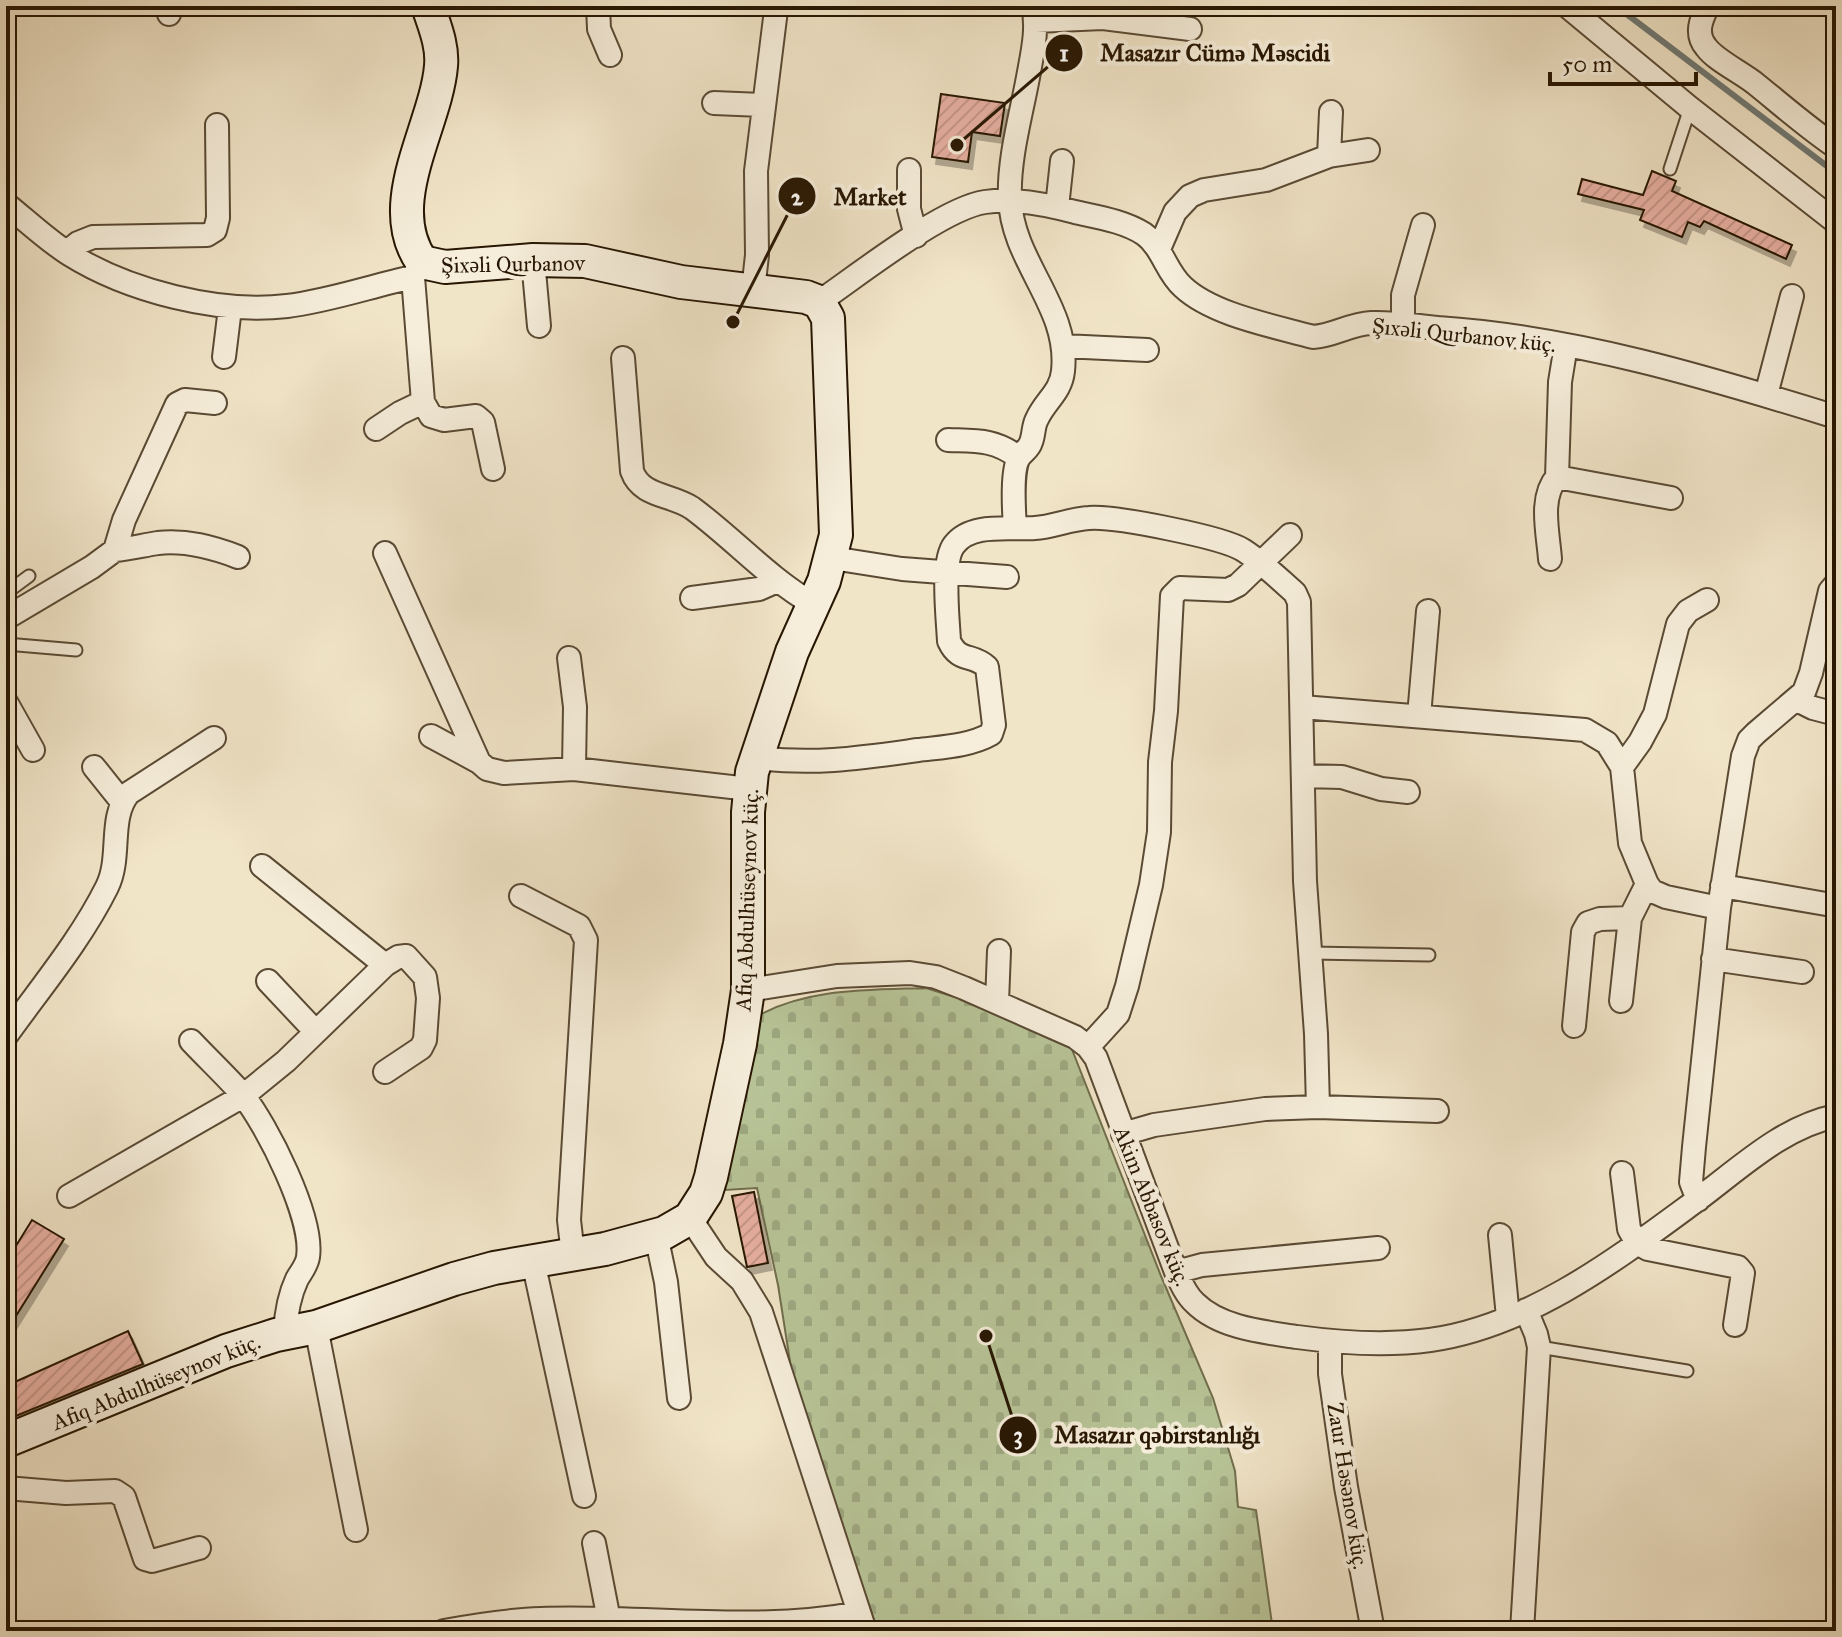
<svg xmlns="http://www.w3.org/2000/svg" width="1842" height="1637" font-family="'IM FELL Great Primer',serif">
<defs>
<pattern id="cemetery-stones" width="16" height="16" patternUnits="userSpaceOnUse" patternTransform="scale(2)"><rect width="16" height="16" fill="#b8c598"/><path d="M2 7V4a2 2 0 0 1 4 0v3zM10 15v-3a2 2 0 0 1 4 0v3z" fill="#9ea881"/></pattern>
<pattern id="building-hatch" width="6" height="6" patternUnits="userSpaceOnUse" patternTransform="scale(2)"><rect width="6" height="6" fill="#e8b0a2"/><path d="M-1 1l2-2M0 6l6-6M5 7l2-2" fill="none" stroke="#c7978a"/></pattern>
<filter id="shadow"><feDropShadow dx="4" dy="7" stdDeviation="0" flood-color="#0004"/></filter>
</defs>
<rect width="100%" height="100%" fill="#f1e5c8"/>
<filter id="stains"><feTurbulence type="fractalNoise" baseFrequency=".0025" numOctaves="4"/><feColorMatrix values="0 0 0 0 .2 0 0 0 0 .09 0 0 0 0 .02 0 0 0 .5 -.17"/></filter>
<radialGradient id="worn" r=".72"><stop offset=".6" stop-color="#630" stop-opacity="0"/><stop offset="1" stop-color="#630" stop-opacity=".3"/></radialGradient>
<path fill="url(#cemetery-stones)" stroke="#706e4d" stroke-width="2" d="M926,988L958,998L1071,1047L1161,1276L1213,1398L1235,1471L1238,1507L1256,1510L1273,1631H878L794,1387L778,1285L757,1188L725,1190L754,1018C805,988 868,990 926,988Z"/>
<g fill="none" stroke-linecap="round" stroke-linejoin="round">
<path stroke="#707a75" stroke-width="6" d="M1616,6L1836,173"/>
</g>
<path fill="url(#building-hatch)" stroke="#271602" stroke-width="2" filter="url(#shadow)" d="M941,94L1005,103L1000,136L972,132L968,162L932,157Z
M1652,171L1676,181L1672,191L1792,245L1786,259L1704,221L1700,227L1688,222L1682,237L1640,220L1644,210L1578,194L1582,179L1643,195Z
M754,1192L768,1263L747,1267L732,1196Z
M32,1220L64,1239L6,1332V1262Z
M128,1331L143,1364L6,1420V1386Z"/>
<g fill="none" stroke-linecap="round" stroke-linejoin="round">
<defs>
<path id="lane" d="M1670,169L1690,108
M6,593L29,576
M6,644L76,650
M1311,953L1429,955
M1539,1347L1687,1371"/>
<path id="street" d="M169,6V14
M598,6L599,29L610,55
M1567,6L1690,108L1836,222
M1708,6C1701,19 1695,34 1706,47C1716,61 1743,73 1757,85C1783,106 1808,128 1836,147
M1036,21L1103,18L1190,29
M714,103L762,105
M1329,156L1331,112
M909,170V209L916,236
M6,204C26,220 47,240 69,254C128,291 218,314 287,306C329,301 371,286 413,277L422,262
M1057,207L1062,161
M1159,249L1175,212L1190,196L1204,190L1266,180L1329,156L1368,150
M67,252L78,243L93,237L207,235L215,230L218,218L217,125
M533,260L539,326
M413,277L423,402L431,416L444,420L476,416L483,422L493,469
M753,291L757,255L756,171L776,10
M819,302C857,276 943,208 985,202C1014,198 1046,204 1075,212C1097,217 1124,221 1144,234C1163,248 1166,272 1183,287C1213,315 1274,326 1313,337C1333,336 1350,324 1371,323C1393,322 1416,326 1438,328C1574,337 1707,377 1836,417
M1403,324V295L1423,225
M1063,346L1147,350
M224,357L230,308
M623,358L632,471C641,497 671,494 692,508C734,539 768,578 813,604
M1766,395L1792,296
M376,429L400,413L423,402
M948,440C976,441 994,439 1018,457
M1557,477L1671,498
M1015,528C1014,513 1011,467 1020,456C1024,451 1029,449 1031,442C1034,435 1033,426 1037,419C1045,401 1061,392 1063,371C1070,307 1012,262 1010,199C1008,159 1022,112 1029,72C1033,50 1038,28 1033,6
M115,550C129,549 144,545 158,543C186,540 212,547 238,557
M385,553L479,762L487,769L504,773L574,769L749,789
M832,558L902,569L1007,577
M1550,559C1548,532 1539,498 1557,477L1560,382L1566,345
M692,598L759,589L777,581
M6,618L92,567L115,550L124,520L177,404L185,400L215,403
M569,658L575,707L574,769
M1797,700L1813,708L1836,714
M6,702L33,750
M1302,707L1585,730L1607,743L1622,767L1630,843L1647,884L1652,891L1666,897L1719,908
M1419,716L1428,611
M431,736L479,762
M756,758C816,765 860,758 918,750C942,747 970,746 991,734L994,725L987,667C972,653 959,663 949,641C948,619 941,562 954,545C971,522 1010,530 1035,528C1053,527 1070,519 1089,518C1115,516 1222,537 1243,550C1262,562 1278,578 1295,593L1299,602L1305,881L1316,1034L1318,1107L1265,1109L1154,1125L1123,1134
M94,767L122,802
M1622,767L1640,742L1655,714L1678,624L1688,611L1707,600
M1303,776L1342,777L1381,789L1408,792
M262,866L385,965
M1722,886L1826,904
M521,896L579,926L586,940L569,1220L573,1255
M1713,959L1802,972
M268,981L315,1031
M748,990L837,976L910,973L936,977L964,988L1075,1037L1088,1047L1096,1058L1176,1272C1181,1283 1186,1295 1195,1303C1220,1328 1264,1332 1297,1337C1341,1343 1386,1346 1430,1340C1530,1326 1618,1258 1697,1200C1739,1169 1782,1127 1836,1116
M1621,1001L1630,918
M997,1002L999,951
M1574,1026L1583,932L1588,923L1600,919L1630,918L1647,884
M6,1036C41,987 80,941 107,887C122,857 108,818 129,793L214,738
M191,1041C208,1059 226,1076 242,1094C267,1125 314,1218 308,1257C307,1265 301,1272 297,1279C289,1296 286,1314 285,1333
M1088,1047L1118,1014L1127,986L1151,885L1159,832L1160,762L1166,711L1172,596L1180,588L1228,590L1238,585L1290,535
M1318,1107L1437,1111
M1622,1173L1629,1229L1637,1243L1648,1249L1738,1267L1743,1273L1735,1325
M69,1196L243,1096L286,1061L385,965L398,957L406,956L425,977L428,998L425,1040L421,1048L385,1072
M1698,1200L1691,1182L1694,1147L1719,908L1743,756L1749,740L1756,733L1804,692L1811,673L1830,591L1836,584
M690,1218L716,1257L742,1281L761,1312L865,1631
M656,1235L666,1282L679,1398
M1500,1235L1508,1317
M533,1261L584,1496
M1176,1272L1202,1265L1378,1248
M316,1327L356,1530
M1330,1341V1374L1346,1487L1373,1631
M6,1488L66,1493L115,1491L124,1497L145,1559L152,1561L199,1548
M594,1543L609,1620
M444,1631C477,1625 509,1620 541,1619C647,1615 754,1633 859,1613
M1522,1631L1539,1347L1536,1334L1526,1310"/>
<path id="secondary" d="M6,1441L226,1351L276,1335L316,1327L454,1279L494,1268L605,1249L664,1233L690,1218L706,1193L711,1177L740,1044L748,990V812L752,772L792,652L824,581L836,535L828,318L819,302L806,297L681,282L585,261L533,260L445,267L422,262C381,204 436,126 441,66C443,45 434,25 428,6"/>
</defs>
<use href="#lane" stroke="#5a4a34" stroke-width="15"/>
<use href="#street" stroke="#5a4a34" stroke-width="26"/>
<use href="#secondary" stroke="#271602" stroke-width="36"/>
<use href="#lane" stroke="#f6eedb" stroke-width="11"/>
<use href="#street" stroke="#f6eedb" stroke-width="22"/>
<use href="#secondary" stroke="#f6eedb" stroke-width="32"/>
</g>
<g text-anchor="middle" dominant-baseline="central" stroke-width="8" stroke-linejoin="round" paint-order="stroke">
<g font-size="22" fill="#271602" stroke="#f6eedb">
<text transform="translate(513 264) rotate(-1)">Şixəli Qurbanov</text>
<text transform="translate(1464 335) rotate(6)">Şıxəli Qurbanov küç.</text>
<text transform="translate(747 900) rotate(-88)">Afiq Abdulhüseynov küç.</text>
<text transform="translate(1152 1206) rotate(68)">Akim Abbasov küç.</text>
<text transform="translate(156 1382) rotate(-22)">Afiq Abdulhüseynov küç.</text>
<text transform="translate(1348 1486) rotate(81)">Zaur Həsənov küç.</text>
</g>
</g>
<path fill="none" stroke="#271602" stroke-width="3" d="M957 145L1064 53M733 322L797 196M986 1336L1018 1435"/>
<g fill="#271602" stroke="#f6eedb" stroke-width="3">
<circle cx="957" cy="145" r="8"/>
<circle cx="733" cy="322" r="8"/>
<circle cx="986" cy="1336" r="8"/>
<circle cx="1064" cy="53" r="20"/>
<circle cx="797" cy="196" r="20"/>
<circle cx="1018" cy="1435" r="20"/>
</g>
<g font-size="24" text-anchor="middle" font-weight="bold" fill="#fff">
<text x="1064" y="61">1</text>
<text x="797" y="205">2</text>
<text x="1018" y="1443">3</text>
</g>
<g font-size="24" text-anchor="middle" font-weight="bold" fill="#271602" stroke="#f6eedb" stroke-width="8" stroke-linejoin="round" paint-order="stroke">
<text x="1215" y="61">Masazır Cümə Məscidi</text>
<text x="870" y="205">Market</text>
<text x="1157" y="1443">Masazır qəbirstanlığı</text>
</g>
<rect width="1842" height="1637" fill="none" stroke="#f1e5c8" stroke-width="32"/>
<rect x="8" y="8" width="1826" height="1621" fill="none" stroke="#271602" stroke-width="4"/>
<rect x="16" y="16" width="1810" height="1605" fill="none" stroke="#271602" stroke-width="2"/>
<path d="M1550 72v12h146v-12" fill="none" stroke="#271602" stroke-width="4"/>
<text x="1562" y="72" font-size="24" fill="#271602" stroke="#f6eedb" stroke-width="6" paint-order="stroke">50 m</text>
<rect width="100%" height="100%" filter="url(#stains)"/>
<rect width="100%" height="100%" fill="url(#worn)"/>
</svg>
